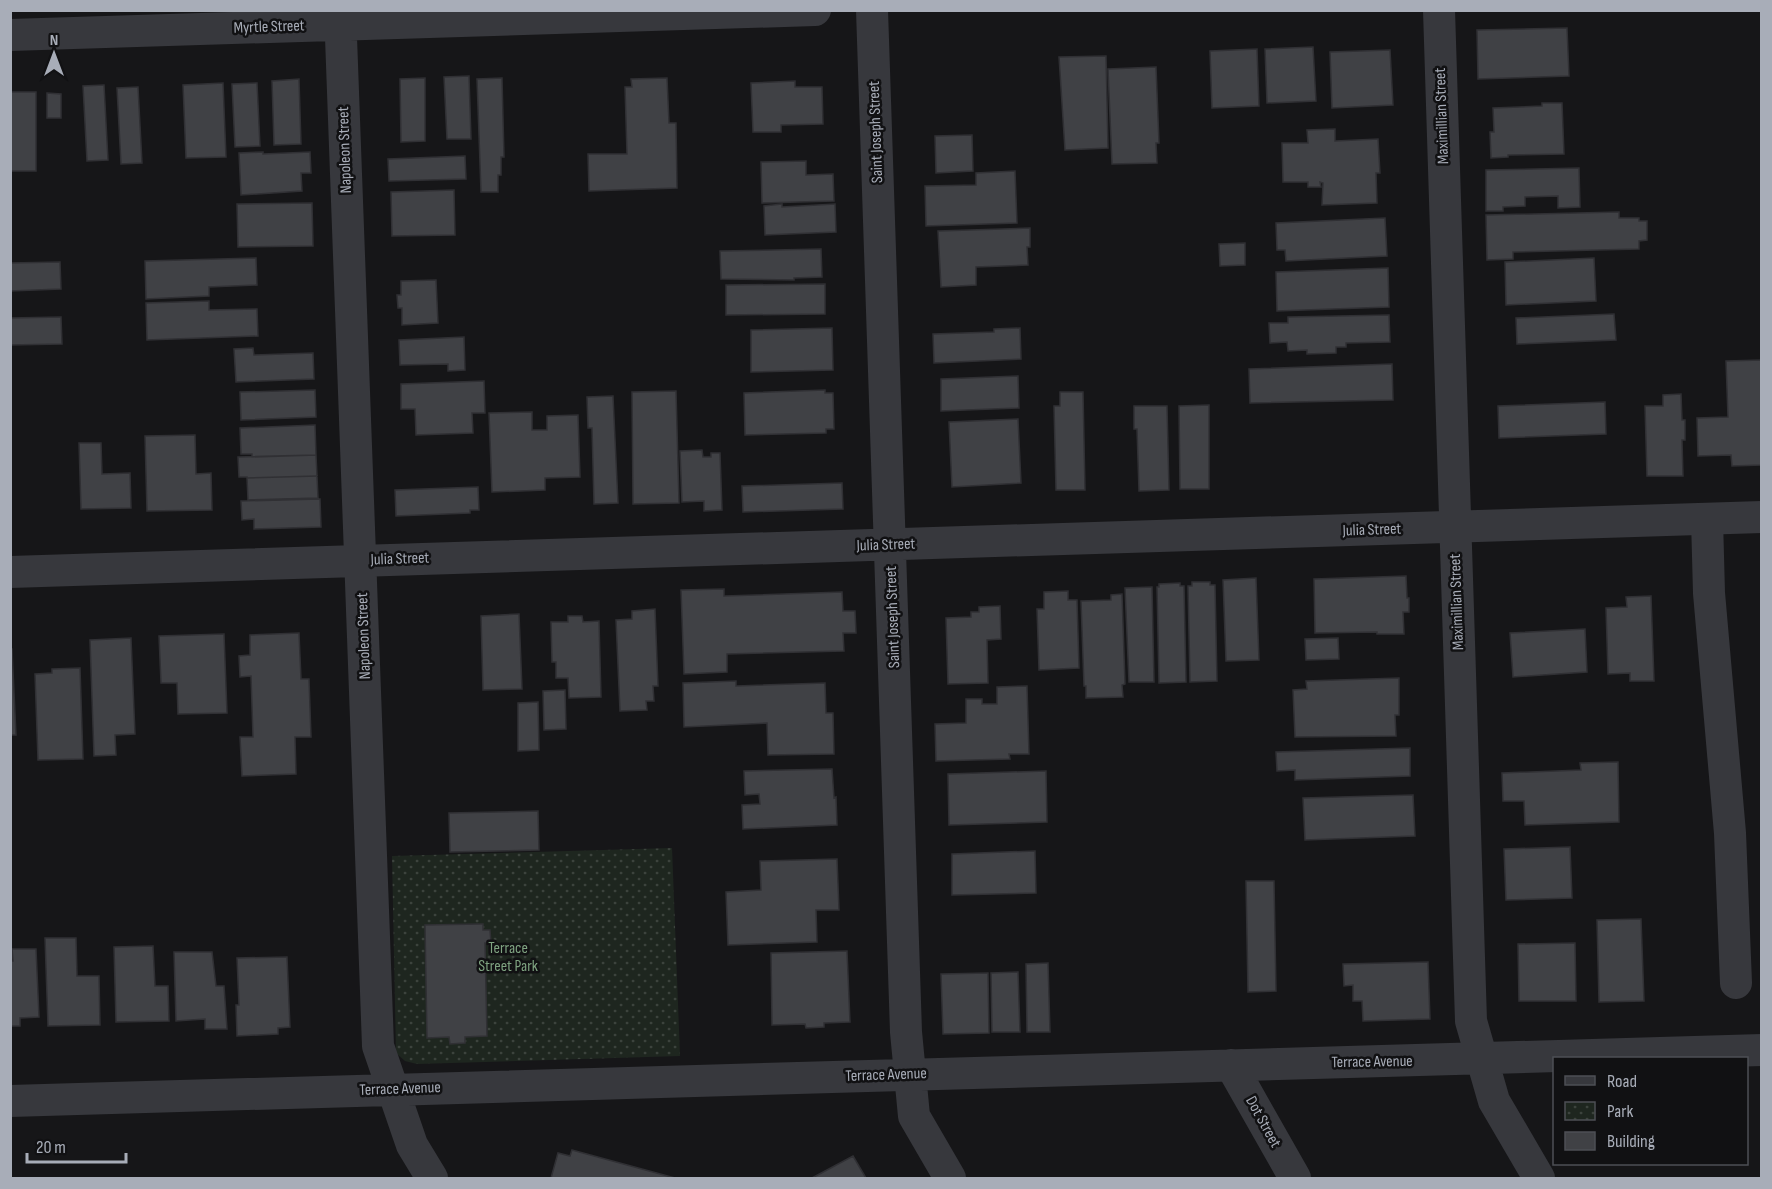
<svg xmlns="http://www.w3.org/2000/svg" width="1772" height="1189" font-family="'Sofia Sans Condensed',sans-serif">
<defs>
<pattern id="park-dots" width="8" height="8" patternUnits="userSpaceOnUse" patternTransform="scale(1.5)"><rect width="8" height="8" fill="#1e261f"/><path d="M2 2h.1M6 6h.1" fill="none" stroke="#3c433d" stroke-width="1.8" stroke-linecap="round"/></pattern>
</defs>
<rect width="100%" height="100%" fill="#161618"/>
<path fill="url(#park-dots)" d="M672,848L680,1056L417,1064L405,1061L396,1053L392,856Z"/>
<path fill="#404145" stroke="#303034" stroke-width="1.5" d="M1567,28L1569,76L1478,79L1477,30Z
M1313,47L1316,101L1267,103L1265,49Z
M1257,49L1259,106L1212,108L1210,51Z
M1390,50L1393,105L1332,108L1330,52Z
M1106,56L1108,148L1065,150L1059,57Z
M1156,67L1159,143H1156L1157,163L1112,164L1108,69Z
M469,76L471,139H447L444,77Z
M425,78V141L401,142L400,79Z
M502,78L504,157H501V175H498V192H481L477,79Z
M667,78L669,123H676L677,188L589,191L588,154H627L625,87H632L631,79Z
M299,79L301,144L274,145L272,81Z
M795,81V87H822L823,124L781,125V132H753L751,83Z
M223,83L226,157L186,158L183,85Z
M257,83L260,146L235,147L232,84Z
M104,85L108,160L87,161L83,86Z
M138,87L142,163L121,164L117,88Z
M10,92H36V171H10Z
M47,93L61,94V118H47Z
M1542,103H1562L1564,154L1508,155V157L1491,158L1490,132H1494L1493,108L1542,106Z
M1335,129V141L1378,139L1380,173H1376L1377,203L1322,205L1323,183L1320,182L1321,187H1308V182H1283L1282,143H1308L1307,130Z
M972,135L973,171L936,173L935,136Z
M263,152V154L310,152L311,173H301L302,191L241,195L239,153Z
M465,156L466,179L389,181L388,159Z
M806,161V175L833,174L834,201L762,203L761,162Z
M1579,168L1580,207L1558,208V196L1525,197V206L1503,207V211H1486V170Z
M1015,171L1017,223L926,226L925,186L976,185V173Z
M454,190L455,235L392,236L391,192Z
M312,203L313,246L238,247L237,204Z
M782,204V207L835,204L836,232L765,235L764,206Z
M1619,212V218H1639V221H1647V240L1639,241V249L1513,252V259L1487,260L1486,215Z
M1385,218L1387,256L1286,261L1285,250H1277L1276,223Z
M1030,228V247H1027L1028,265L976,267V285L941,287L938,231Z
M1245,243V265L1220,266L1219,244Z
M821,249L822,277L794,278V280L721,279L720,251Z
M256,258L257,285L209,287V296L146,299L145,261Z
M1594,258L1596,301L1506,305L1505,262Z
M60,262L61,289L10,291V263Z
M1388,268L1389,307L1277,311L1276,272Z
M436,280L438,323L402,325V308H398L397,295H401V281Z
M825,284V314L726,315V285Z
M209,301V310L257,309L258,336L147,340L146,303Z
M1614,314L1616,340L1517,344L1516,318Z
M1389,315L1390,342L1346,343V347H1336V353L1307,354V350L1288,351L1287,342L1270,343L1269,323H1288V317Z
M61,317L62,344L10,345V318Z
M832,328L833,370L751,372V330Z
M1020,328L1021,359L934,363L933,334L994,332V329Z
M464,337L465,370L448,371V364L400,365L399,340Z
M253,348L254,355L313,353L314,379L236,382L234,349Z
M1762,360V465L1732,466L1731,455L1698,456L1697,418L1728,417L1726,361Z
M1392,364L1393,400L1250,403L1249,369Z
M1018,376L1019,408L941,411V379Z
M484,381L485,413H472L473,433L416,435L415,409H401V384Z
M315,390L316,417L241,420L240,392Z
M825,390V393H833L834,429H826V433L745,435L744,393Z
M676,391L679,503L633,504L632,392Z
M1060,392H1083L1085,490H1056L1054,406H1060Z
M1681,394L1682,420H1685V440H1682L1683,476H1647L1645,406H1663V395Z
M613,396L618,503L594,504L592,428H588L587,397Z
M1605,402L1606,434L1499,438L1498,406Z
M1209,405V489H1180L1179,406Z
M1134,406H1167L1169,490L1139,491L1137,429H1134Z
M532,412V430H547V416L578,415L580,477L545,478V490L492,492L489,413Z
M1018,419L1021,483L952,487L949,422Z
M315,425L316,455L252,457V454H241L240,428Z
M195,435L196,474L211,473L212,510L147,511L145,436Z
M79,443H101L102,474L130,473L131,508L81,509Z
M702,450L703,457H711V453H720L722,510L704,511V501L682,502L680,451Z
M316,455L317,476L247,478V477H239L238,457Z
M317,476L318,498L248,500L247,478Z
M842,483L843,509L743,512L742,486Z
M478,487L479,510H470V513L396,516L395,490Z
M320,499L321,527L254,529V519L242,520L241,501Z
M1406,576L1407,598H1409V612H1403L1404,634H1377V632L1315,633L1314,579Z
M1256,578L1259,660L1226,661L1223,580Z
M1192,582H1210V585H1215L1217,681L1190,682L1188,586H1192Z
M1180,583V586H1184L1186,682L1159,683L1157,587H1159V584Z
M1152,587L1154,682H1129L1125,588Z
M724,589V596L842,592L843,611H855L856,633H843L844,651L727,654V672L684,674L681,590Z
M1068,591V600H1077L1079,668L1039,670L1037,609H1044V592Z
M1122,594L1125,684L1122,685L1123,697L1086,698V686H1084L1081,601L1111,600V595Z
M1651,596L1654,681H1630V673L1608,674L1606,608L1627,607L1626,597Z
M1000,606L1001,639L987,640L988,683L948,684L946,618L971,617V612H979V607Z
M655,609L658,686H653L654,701H646L647,710L620,711L616,620L632,619V611Z
M519,614L522,689L483,690L481,616Z
M568,616H582L583,622L599,621L601,697L569,698L568,678H556V662H552L551,622H568Z
M1585,629L1587,672L1513,677L1510,633Z
M299,633L301,679H309L311,737H295L296,774L242,776L240,737H253L251,676L240,677L239,656L250,655V635Z
M224,634L227,713L178,714L177,683H161L159,636Z
M131,638L135,734L115,735L116,755L94,756L90,640Z
M1338,638L1339,659L1306,660L1305,639Z
M10,649H12L16,735H10Z
M80,668L83,759L38,760L35,674L52,673V669Z
M1399,678V715H1395L1396,736L1295,737L1293,690L1307,689L1306,681Z
M736,681V686L825,683L826,713H833L834,754L768,755L767,723L684,727L683,683Z
M1027,686L1029,754H1009L1010,759L936,761L935,724L966,723V699H982V704H997V687Z
M565,690L566,729L544,730L543,691Z
M538,702L539,750L518,751V703Z
M1410,748V776L1295,780V770L1277,771L1276,752Z
M1618,762L1619,822L1525,825L1524,801H1503L1502,773L1581,770L1580,763Z
M832,769L834,798L836,797L837,825L743,829L742,805L760,804L759,794L745,795L744,771Z
M1046,771L1047,822L949,825L948,774Z
M1413,795L1415,836L1305,840L1303,798Z
M538,811L539,850L450,852L449,813Z
M1570,847L1572,898L1506,900L1504,849Z
M1035,851L1036,893L952,895V854Z
M837,859L839,910H816L817,942L728,945L726,892L761,890L760,861Z
M1246,881H1274L1276,991L1248,992Z
M1641,919L1644,1001L1599,1002L1597,920Z
M480,924H483V930H490L491,943H485L487,1036L465,1037V1043L450,1044L449,1037L427,1038L425,925Z
M45,938H76L77,976H99L100,1025L48,1026Z
M1575,943L1576,1001H1519L1518,944Z
M153,946L155,986H168L169,1021L116,1022L114,947Z
M12,949H36L39,1017L20,1018V1026H10V961H13Z
M847,951L850,1022L824,1023V1027L806,1028L805,1024L772,1025L771,953Z
M174,952H212L216,986H224L227,1029H205V1019L176,1021Z
M287,957L290,1027L278,1028V1034L237,1036L236,1005H239L237,958Z
M1428,962L1430,1019L1363,1021L1362,1001H1353V985L1344,986L1343,964Z
M1048,963L1050,1032H1027L1026,964Z
M1018,972L1020,1032H992L991,973Z
M988,973L989,1033L943,1034L941,974Z
M572,1150L675,1178H551L558,1153L570,1156Z
M853,1156L866,1178H812Z"/>
<g fill="none" stroke-linecap="round" stroke-linejoin="round">
<path stroke="#37383d" stroke-width="32" d="M340,10L378,1046L412,1145L432,1178
M872,10L906,1032L914,1116L950,1178
M1439,10L1471,1021L1494,1101L1539,1178
M10,35L815,10
M1707,519L1709,593L1730,833L1736,983
M10,572L1762,517
M1231,1065L1295,1178
M10,1101L1762,1050"/>
</g>
<g text-anchor="middle" dominant-baseline="central" stroke-width="5" stroke-linejoin="round" paint-order="stroke">
<g font-size="16" fill="#a8adb8" stroke="#111113">
<text transform="translate(269 27) rotate(-2)">Myrtle Street</text>
<text transform="translate(1442 116) rotate(-92)">Maximillian Street</text>
<text transform="translate(876 132) rotate(-92)">Saint Joseph Street</text>
<text transform="translate(345 150) rotate(-92)">Napoleon Street</text>
<text transform="translate(1372 530) rotate(-2)">Julia Street</text>
<text transform="translate(886 545) rotate(-2)">Julia Street</text>
<text transform="translate(400 559) rotate(-2)">Julia Street</text>
<text transform="translate(1457 602) rotate(-92)">Maximillian Street</text>
<text transform="translate(893 617) rotate(-92)">Saint Joseph Street</text>
<text transform="translate(364 636) rotate(-92)">Napoleon Street</text>
<text transform="translate(1372 1062) rotate(-1)">Terrace Avenue</text>
<text transform="translate(886 1075) rotate(-2)">Terrace Avenue</text>
<text transform="translate(400 1089) rotate(-2)">Terrace Avenue</text>
<text transform="translate(1263 1122) rotate(61)">Dot Street</text>
</g>
<g font-size="16" fill="#7fa381" stroke="#111113">
<text x="508" y="948">Terrace<tspan x="508" dy="18">Street Park</tspan></text>
</g>
</g>
<rect width="1772" height="1189" fill="none" stroke="#a8adb8" stroke-width="24"/>
<rect x="1553" y="1057" width="195" height="108" fill="#111113" stroke="#4d4f55" stroke-width="1.5"/>
<rect x="1565" y="1076" width="30" height="9" fill="#37383d" stroke="#4d4f55" stroke-width="1.5"/>
<text x="1607" y="1087" font-size="18" fill="#a8adb8">Road</text>
<rect x="1565" y="1102" width="30" height="18" fill="url(#park-dots)" stroke="#4d4f55" stroke-width="1.5"/>
<text x="1607" y="1117" font-size="18" fill="#a8adb8">Park</text>
<rect x="1565" y="1132" width="30" height="18" fill="#404145" stroke="#4d4f55" stroke-width="1.5"/>
<text x="1607" y="1147" font-size="18" fill="#a8adb8">Building</text>
<g transform="translate(54 54)" stroke="#111113" stroke-width="4.5" paint-order="stroke">
<path d="M0-4.5L10 22L0 15L-10 22Z" fill="#a8adb8"/>
<text y="-9" font-size="16" font-weight="bold" text-anchor="middle" fill="#a8adb8">N</text>
</g>
<path d="M27 1153v9h99v-9" fill="none" stroke="#a8adb8" stroke-width="3"/>
<text x="36" y="1153" font-size="18" fill="#a8adb8" stroke="#111113" stroke-width="4.5" paint-order="stroke">20 m</text>
</svg>
